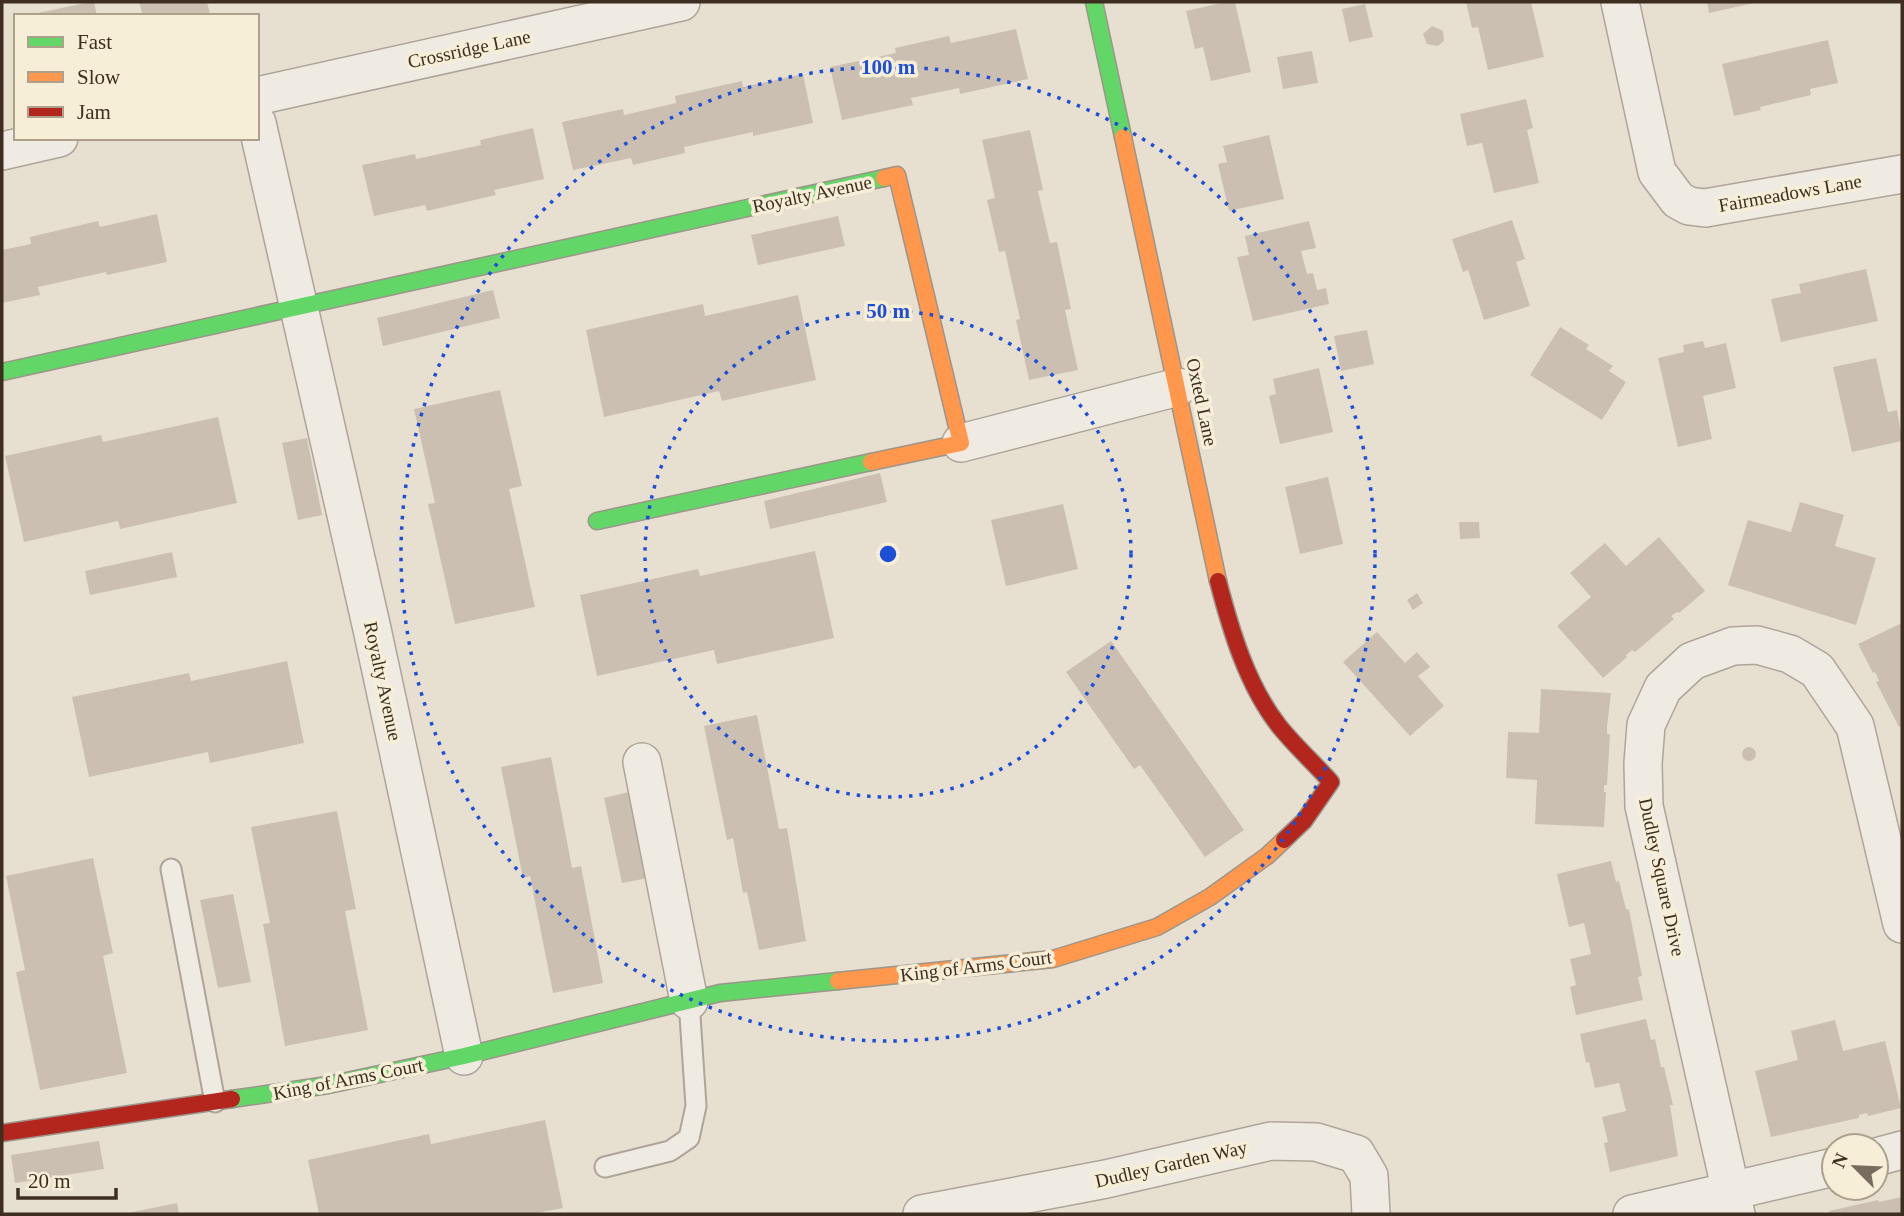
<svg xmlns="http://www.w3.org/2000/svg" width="1904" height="1216" font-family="Georgia,serif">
<rect width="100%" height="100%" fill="#e7e0d1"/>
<path fill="#cbbfb2" d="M90,2H94L97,16H39L38,13Z
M139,2H207L210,14L143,16Z
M1226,2H1235L1251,72L1211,81L1203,47L1195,49L1186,11Z
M1466,2H1531L1544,57L1488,70L1478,27L1472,28Z
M1707,2H1754V3L1709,13Z
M1365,4L1373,37L1349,42L1342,9Z
M1432,26L1443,31L1444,41L1438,46L1427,44L1423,34Z
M1016,29L1028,79L960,94L959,88L911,98L913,105L842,120L830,67L896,53L895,48L949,36L951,43Z
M1828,40L1838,83L1810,89L1811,95L1760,107L1761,110L1734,116L1722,64Z
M1312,51L1318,83L1283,89L1277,57Z
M803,74L813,123L753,136V132L684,147L685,153L633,165L631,158L573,170L562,122L623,109L624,115L676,103L675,96L742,81L743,87Z
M1526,99L1533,128L1527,130L1539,183L1494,193L1482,143L1467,146L1460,114Z
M533,128L544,179L494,190L496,195L427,211L425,205L374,216L362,165L415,154L416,159L481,145L480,140Z
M1030,130L1043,190L1038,191L1050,243L1057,242L1071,309L1065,310L1078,370L1029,380L1016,320L1020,319L1005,251L999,252L987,200L995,198L982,140Z
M1269,135L1284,199L1229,211L1218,164L1227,162L1223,146Z
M157,214L167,262L107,275L106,272L38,287L40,295L2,303V250L31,244L30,237L98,221L100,227Z
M838,216L845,246L758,265L751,235Z
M1512,220L1525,259L1516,262L1530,306L1484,320L1468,270L1463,272L1452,239Z
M1309,221L1316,248L1301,251L1307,274L1313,273L1317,290L1326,288L1329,304L1253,321L1237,257L1249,255L1245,236Z
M1866,269L1878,321L1781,342L1771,299L1801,293L1799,284Z
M493,290L500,318L383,346L377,318Z
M798,295L816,380L722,401L719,391L604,417L586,330L703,304L705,316Z
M1560,327L1589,345L1586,349L1613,366L1609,371L1626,382L1602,420L1530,375Z
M1367,330L1374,364L1341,371L1334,336Z
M1703,341L1705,348L1726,343L1736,388L1703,396L1712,439L1678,447L1658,358L1684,352L1683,345Z
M1876,358L1888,412L1897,410L1902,441L1852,452L1833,367Z
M1319,368L1333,432L1280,444L1269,396L1276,394L1273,379Z
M500,390L522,486L509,489L535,607L455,624L428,504L435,503L414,409Z
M218,417L237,503L120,529L118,521L24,542L5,456L101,435L103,442Z
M307,438L322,515L298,520L282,443Z
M880,473L887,502L770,529L764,501Z
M1328,477L1343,544L1300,554L1285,487Z
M1800,502L1844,515L1835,546L1876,558L1856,625L1728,585L1748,520L1791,532Z
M1063,504L1078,569L1006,586L991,520Z
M1459,522H1479L1480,538L1460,539Z
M1659,537L1705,591L1679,613L1677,612L1671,616L1674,619L1635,652L1632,650L1626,655L1627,657L1603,678L1557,626L1591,597L1570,573L1605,543L1626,566Z
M815,551L834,638L717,664L714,650L597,676L580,595L698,569L700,576Z
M172,552L177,577L90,595L85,571Z
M1417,593L1423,603L1413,610L1407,600Z
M1902,623V730L1900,726L1899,727L1876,682L1879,681L1875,672L1873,673L1858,644Z
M1377,632L1405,663L1417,652L1430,667L1418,676L1444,706L1410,736L1343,662Z
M1111,641L1244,830L1205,857L1140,765L1134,769L1066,672Z
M287,661L304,743L210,763L208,752L89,777L72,697L189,673L191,681Z
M1541,689L1611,693L1607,727V734H1610L1607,785H1604V792H1606L1604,827L1535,824L1537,780L1506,778L1508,732L1539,733Z
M757,715L779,829L787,828L806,941L759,950L747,892L743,893L733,838L727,840L704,726Z
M1742 754a7 7 0 1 1 14 0a7 7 0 1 1-14 0Z
M551,757L572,868L581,866L603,983L553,993L530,876L523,878L501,767Z
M629,792L648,878L622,883L604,798Z
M337,811L356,909L345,911L368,1030L285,1046L263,924L270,923L251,827Z
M93,858L113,953L103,956L127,1073L40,1090L16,972L25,970L6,876Z
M1611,861L1616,882L1619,881L1626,909L1629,910L1642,976L1638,977L1643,1000L1576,1015L1570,987L1576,985L1570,959L1591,954L1584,923L1569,927L1557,874Z
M233,894L251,982L218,988L200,900Z
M1646,1019L1651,1040L1655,1039L1661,1067H1664L1673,1105H1670L1678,1156L1610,1172L1604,1143L1608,1142L1602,1117L1626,1111L1619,1083L1595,1088L1589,1062L1586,1063L1580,1034Z
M1835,1020L1843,1051L1885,1041L1901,1108L1868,1116L1867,1113L1859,1115V1118L1771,1137L1755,1071L1798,1060L1791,1031Z
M545,1120L563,1208L531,1214H319L308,1160L429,1134L431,1144Z
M99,1141L104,1169L15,1183L11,1155Z
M1902,1197V1214H1830L1829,1211L1878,1200L1879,1202Z
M177,1203L179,1214H128V1213Z"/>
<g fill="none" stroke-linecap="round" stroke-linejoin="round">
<defs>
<path id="lane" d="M171,869L215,1102
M605,1167L670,1151L689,1138L696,1106L689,1001"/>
<path id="street" d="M1620,2L1657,172L1678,200L1689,206L1705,208L1902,174
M257,96L681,2
M257,123L372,629L464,1056
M2,151L59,138
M961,443L1178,387
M642,762L689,1001
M1876,1157L1902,1150
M922,1214L1106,1179L1271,1141L1316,1142L1356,1154L1369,1176L1371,1214
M1632,1214L1834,1167
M1736,1214L1644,806L1643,763L1646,725L1663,688L1692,661L1733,646L1757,645L1790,654L1817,670L1855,726L1902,924"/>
<path id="fast" d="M1094,2L1123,137
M2,372L884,178
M597,521L871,462
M232,1099L328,1085L464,1056L720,993L838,981"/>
<path id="slow" d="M1123,137L1218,581
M871,462L961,443L897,175L884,178
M838,981L1053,959L1157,927L1210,897L1267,856L1284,840"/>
<path id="jam" d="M1218,581C1231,631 1247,685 1279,726C1295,746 1314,763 1331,782L1304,821L1284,840
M2,1133L232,1099"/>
</defs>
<use href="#lane" stroke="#ada599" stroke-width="23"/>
<use href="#street" stroke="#ada599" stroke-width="40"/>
<use href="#fast" stroke="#9c958a" stroke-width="19"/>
<use href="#slow" stroke="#9c958a" stroke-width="19"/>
<use href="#jam" stroke="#9c958a" stroke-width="19"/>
<use href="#lane" stroke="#efebe3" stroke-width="19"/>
<use href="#street" stroke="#efebe3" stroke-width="37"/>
<use href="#fast" stroke="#63d668" stroke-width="16"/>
<use href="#slow" stroke="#ff974d" stroke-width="16"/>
<use href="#jam" stroke="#b3261e" stroke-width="16"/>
</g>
<g fill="none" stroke="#1d4ed8" stroke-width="3.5" stroke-dasharray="3.5 7">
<circle cx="888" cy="554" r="243"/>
<circle cx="888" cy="554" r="487"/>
</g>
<g text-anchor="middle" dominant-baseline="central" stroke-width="7" stroke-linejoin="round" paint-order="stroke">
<g font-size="19" fill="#3d2e20" stroke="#f7eed8">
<text transform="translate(469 49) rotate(-12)">Crossridge Lane</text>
<text transform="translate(1790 193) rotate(-10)">Fairmeadows Lane</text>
<text transform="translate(812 194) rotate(-12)">Royalty Avenue</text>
<text transform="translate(1202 402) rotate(78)">Oxted Lane</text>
<text transform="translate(383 681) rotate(78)">Royalty Avenue</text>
<text transform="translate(1662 877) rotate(78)">Dudley Square Drive</text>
<text transform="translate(976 966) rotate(-7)">King of Arms Court</text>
<text transform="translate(348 1079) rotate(-11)">King of Arms Court</text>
<text transform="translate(1171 1164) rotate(-13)">Dudley Garden Way</text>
</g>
</g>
<circle cx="888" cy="554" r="10" fill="#1d4ed8" stroke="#f7eed8" stroke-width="3.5"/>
<g font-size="21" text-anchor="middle" font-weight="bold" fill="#1d4ed8" stroke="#f7eed8" stroke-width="7" stroke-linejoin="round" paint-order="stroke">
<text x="888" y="74">100 m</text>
<text x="888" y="318">50 m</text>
</g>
<rect width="1904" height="1216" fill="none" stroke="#3d2e20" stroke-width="7"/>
<rect x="14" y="14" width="245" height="126" fill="#f7eed8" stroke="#ada18e" stroke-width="2"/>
<rect x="28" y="37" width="35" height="10" fill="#63d668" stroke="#ada18e" stroke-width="2"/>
<text x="77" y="49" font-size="21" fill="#3d2e20">Fast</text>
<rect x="28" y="72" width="35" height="10" fill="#ff974d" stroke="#ada18e" stroke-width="2"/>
<text x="77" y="84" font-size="21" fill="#3d2e20">Slow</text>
<rect x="28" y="107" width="35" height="10" fill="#b3261e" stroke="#ada18e" stroke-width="2"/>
<text x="77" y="119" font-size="21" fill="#3d2e20">Jam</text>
<g transform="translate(1855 1167) rotate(294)"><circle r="33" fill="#f7eed8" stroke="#ada18e" stroke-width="2"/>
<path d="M0-5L12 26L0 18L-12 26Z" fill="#786c5e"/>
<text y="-10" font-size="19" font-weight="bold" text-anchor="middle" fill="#3d2e20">N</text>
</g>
<path d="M18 1188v10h98v-10" fill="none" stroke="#3d2e20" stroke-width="3.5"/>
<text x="28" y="1188" font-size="21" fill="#3d2e20" stroke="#f7eed8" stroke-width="5" paint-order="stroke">20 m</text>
</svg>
